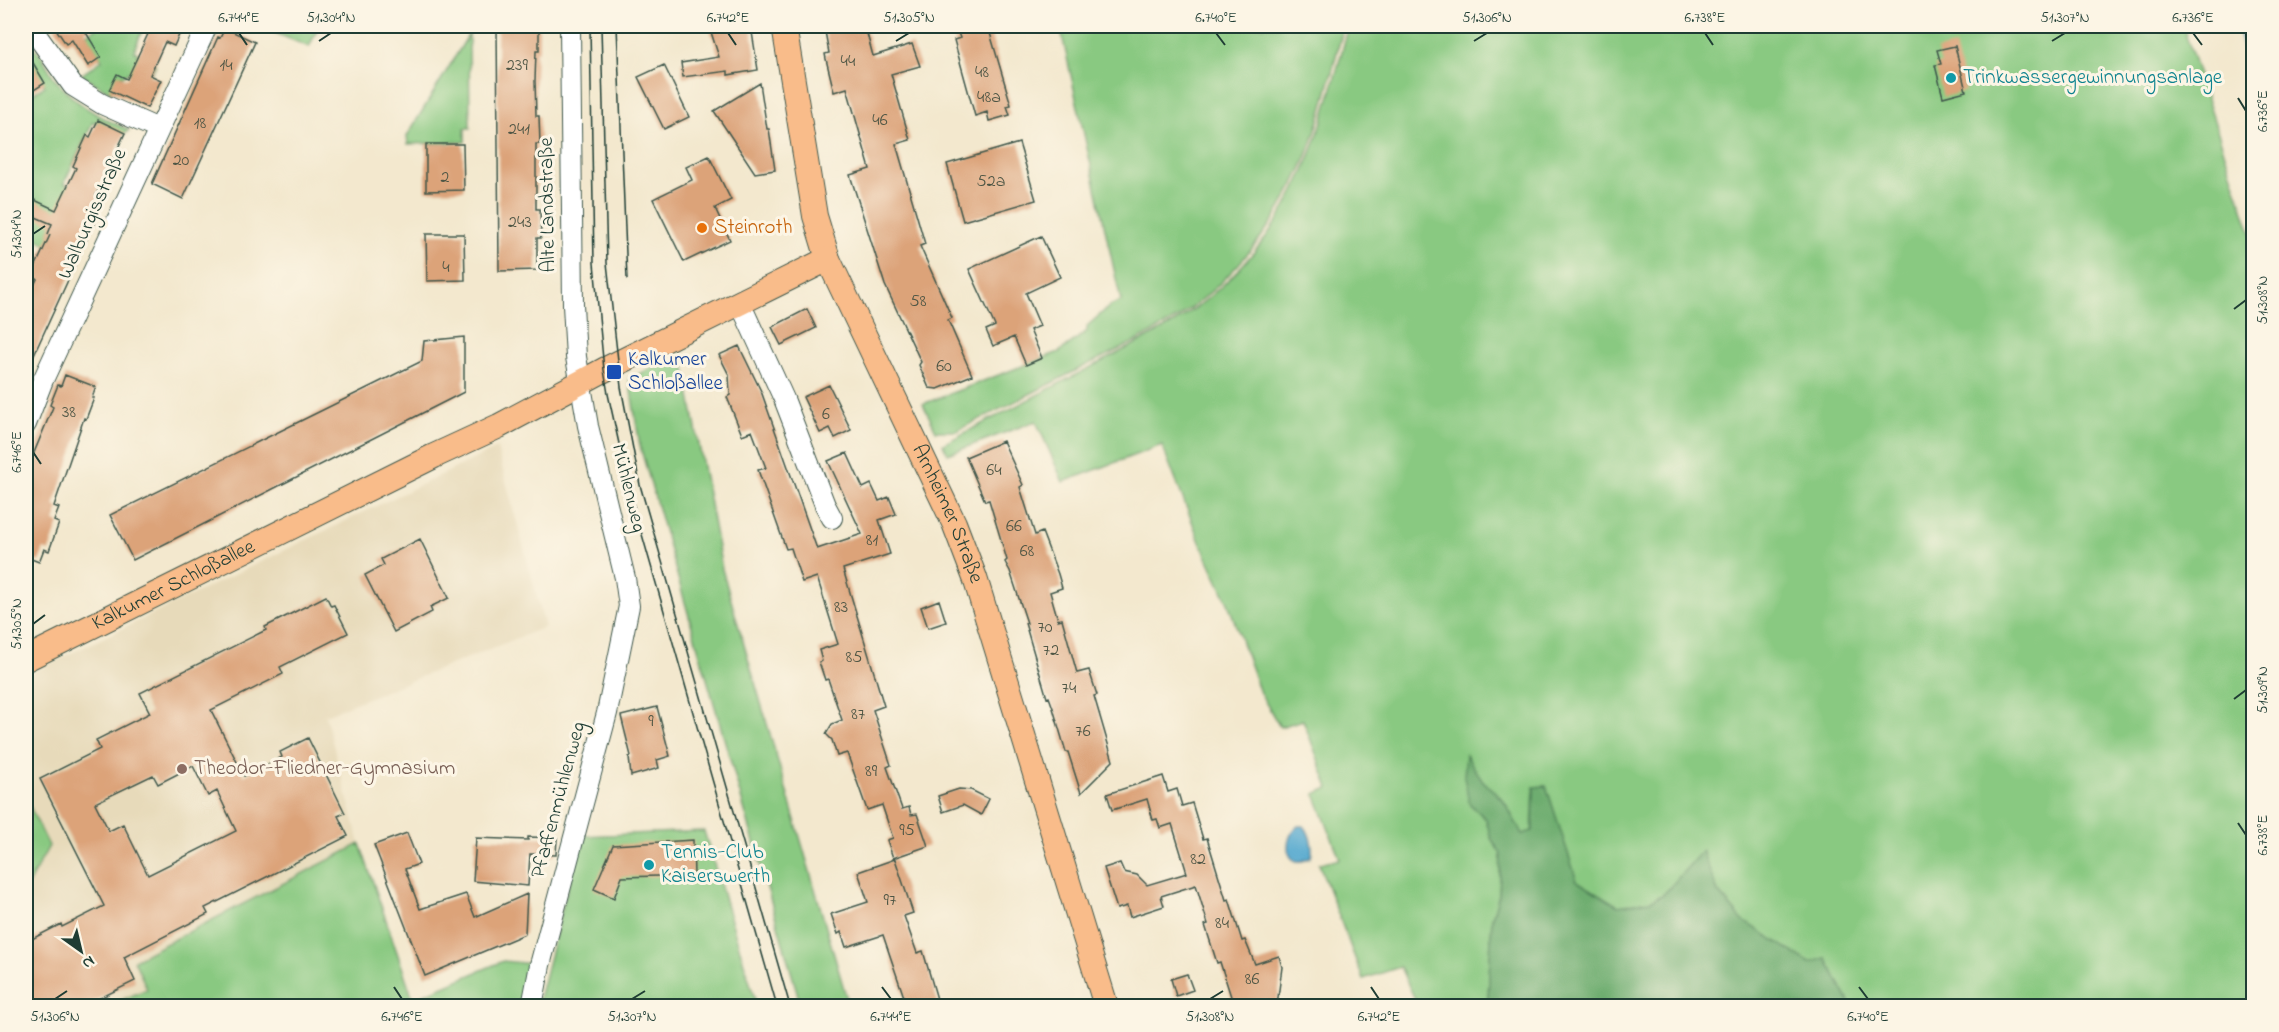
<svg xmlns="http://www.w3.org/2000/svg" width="2279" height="1032" font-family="'Indie Flower',sans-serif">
<rect width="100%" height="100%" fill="#fcf5e5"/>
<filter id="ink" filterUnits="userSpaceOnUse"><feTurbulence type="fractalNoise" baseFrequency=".0167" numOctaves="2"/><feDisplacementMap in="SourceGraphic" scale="12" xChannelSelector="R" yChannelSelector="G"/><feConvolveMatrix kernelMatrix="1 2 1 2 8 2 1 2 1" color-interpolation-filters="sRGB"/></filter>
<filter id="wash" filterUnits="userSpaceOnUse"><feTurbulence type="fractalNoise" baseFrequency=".008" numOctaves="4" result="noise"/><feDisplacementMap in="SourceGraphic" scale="24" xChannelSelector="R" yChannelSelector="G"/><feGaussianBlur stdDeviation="1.35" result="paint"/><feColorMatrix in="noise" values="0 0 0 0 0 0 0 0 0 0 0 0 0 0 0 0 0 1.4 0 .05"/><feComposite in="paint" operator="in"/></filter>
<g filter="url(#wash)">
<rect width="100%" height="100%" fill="#f3e8ce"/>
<path fill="#e7daba" d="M497,448L545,627L325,715L360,844L135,959L147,989L108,1006H26V675Z"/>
<path fill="#89c981" stroke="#54835a" stroke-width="1.5" d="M100,26H144L134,51L156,65L149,77L130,72L118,78L111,93L81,75L102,60L86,34Z
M259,26H319L309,47Z
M1060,26H1344C1331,72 1322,121 1303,165C1277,224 1235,277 1182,315C1152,335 1117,350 1085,366C1042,388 999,410 956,431H936L923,404L1059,352L1087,331V326L1110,306L1121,301Z
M1349,26H2183L2253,239V1006H1851L1826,958L1810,963L1743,921L1718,892L1702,852L1664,894L1650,901L1618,906L1577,881L1546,786L1534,787L1532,832L1522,834L1504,801L1481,779L1469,803L1486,819L1491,838L1501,854L1499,895L1492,918L1488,999L1480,1006H1418L1400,967L1363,979L1319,864L1340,859L1315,794L1329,788L1303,720L1280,727L1260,693L1228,603L1200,542L1162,445L1063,482L1036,421L948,454L943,444L1164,329C1219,297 1266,247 1294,191C1321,139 1333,81 1349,26Z
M469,34L470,128H465V142L408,144L407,136Z
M26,45C41,47 46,67 55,79C74,104 101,118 129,130L123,135L93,122L64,183L74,189L49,232L53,235L47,245L31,236L26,240V218L28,216L26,211V98L45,86L28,57L26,58Z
M682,353L722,569L849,1006H801L640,446L629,379Z
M26,799L49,846L26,888Z
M704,831L757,1006H537L581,836Z
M360,844L413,999L503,961L533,964L523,1006H108L147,989L134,960Z"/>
<path fill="#6ead6f" stroke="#467552" stroke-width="1.5" d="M1466,755L1481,779L1504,801L1522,834L1533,831L1534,787L1546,786L1577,881L1618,906L1650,901L1664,894L1702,851L1718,892L1743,921L1810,963L1826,958L1851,1006H1480L1488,999L1492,918L1499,895L1501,854L1491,838L1486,819L1469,803L1464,776Z"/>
<path fill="#53a8cf" stroke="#397282" stroke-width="1.5" d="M2237,26H2253V85Z
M1298,826H1304C1310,833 1314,848 1311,857C1286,873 1281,839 1298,826Z"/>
<g id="blocks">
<path fill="#dca379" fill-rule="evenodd" d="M54,26H94L85,31L101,57L88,66L72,40L66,44Z
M130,26H183L174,46L165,42L150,75L161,80L147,108L109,90L117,74L127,79L148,34Z
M497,26H539V51H536L535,81L536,116H539L540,144H536V209H540L541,238H537V270L499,271Z
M709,26H751L758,70L728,75V71L683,77L681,63L719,57Z
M824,26H865L873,56L912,44L920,66L891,74L910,140L896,144L925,244L920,246L952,318L948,320L972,375L938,389L929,388L919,365L921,362L885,285L850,175L870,169L847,88L834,92L826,59L825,54L829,53Z
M971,26H988L1011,105L1007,106L1010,115L989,121L987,112L975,116L954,40L960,38L957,30Z
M225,28L255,42L183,199L152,184L218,37L220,38Z
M1955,46L1966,91L1943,97L1935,65L1941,64L1937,50Z
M26,51L45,83L26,95Z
M664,65L689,117L664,129L638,77Z
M760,83L767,129H769L775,170L755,173L714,111Z
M98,120L125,133L96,195L99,197L95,206L99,208L94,218L96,219L26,372V302L37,279L31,276L50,235L48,234L52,224L26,213V196L56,210L76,168L73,166L87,135L90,137Z
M1019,143L1036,200L963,221L947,164Z
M426,144H463L464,190L426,191Z
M709,156L731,200L715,208L730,240L684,262L653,199L692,180L686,167Z
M426,234H464L465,280L427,281Z
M1041,236L1060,277L1026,293L1040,326L1030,330L1042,358L1026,365L1014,337L993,346L986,330L995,326L969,269Z
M807,309L816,328L781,345L772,327Z
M464,337V392L133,560L110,515L422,361L424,341Z
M739,346L761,391L817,549L862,534L828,461L847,453L863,488L871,484L879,501L889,497L896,514L879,520L890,554L843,569L884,706L873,710L891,765L887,767L902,809L909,807L911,815L917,814L928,846L893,858L887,840L893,838L882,805L867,810L847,753L837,756L832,740L826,734L832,724L842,720L828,679L825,680L819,662L822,661L819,650L838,644L817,577L802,582L791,548L786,549L758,470L766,468L752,431L742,435L727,397L730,395L729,375L719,355Z
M65,375L96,387L92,398H94L86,419L84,418L54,506L59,508L54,521L59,523L49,551L44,549L39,562L26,557V472L53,407L50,405L58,385L61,386Z
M829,385L851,430L835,438L830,428L820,433L803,397Z
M1003,441L1023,485L1020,487L1035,535L1042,532L1058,574L1062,588L1050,592L1058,620L1062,619L1077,673L1089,670L1097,695L1094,696L1113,761L1081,793L1068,752H1066L1053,708L1049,697L1047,698L1025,623H1027L1010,571L1005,562L1007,560L989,500L985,501L966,457Z
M420,539L449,598L430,607L432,612L394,632L365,575L384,565L381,559Z
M326,596L331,606L334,605L348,633L280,667L283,674L211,710L244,776L282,757L280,752L308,738L345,813L338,816L348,836L205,908L208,914L124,957L135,981L84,1006H26V942L61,924L62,927L104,906L40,779L100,749L96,740L150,713L140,693L266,630L265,627ZM193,766L208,796L217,791L236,831L148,875L123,824L109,831L95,803L153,775L158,784Z
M939,600L946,622L928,628L921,607Z
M657,707L670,756L657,760L659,768L631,776L629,757L631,756L621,716Z
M1163,776L1168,792L1177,789L1182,806L1192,803L1203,839L1207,838L1226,900L1229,899L1242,941L1245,940L1255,964L1279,956L1282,967L1277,1005L1271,1006H1234L1220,962L1217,963L1205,925L1208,924L1196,885L1161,896L1164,906L1130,917L1127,906L1117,909L1104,868L1120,863L1124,872L1137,875L1147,885L1187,873L1172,824L1160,828L1157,819L1153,820L1147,799L1112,810L1107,794Z
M959,789L971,790L989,799L981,815L963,805L943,812L938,796Z
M407,833L419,864L405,869L420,909L466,894L475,917L527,894L525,934L425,976L374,845Z
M528,837L557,838L556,855L530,854L528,886L473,881L476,838L528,840Z
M693,840L694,875L622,877L614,898L594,889L613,845Z
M895,859L913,913L904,916L917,953L923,951L939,1006H907L883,935L846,947L841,932L838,934L831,914L868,902L858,872Z
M1187,974L1193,990L1176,996L1171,979Z"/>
</g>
</g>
<g filter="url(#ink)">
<use href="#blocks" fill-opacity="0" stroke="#3f574b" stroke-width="1.5"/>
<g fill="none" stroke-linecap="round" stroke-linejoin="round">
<defs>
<path id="minor" d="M30,26L73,86L102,104L158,129
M740,303L784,399L825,505L832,518
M26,424L43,380L207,26
M532,1006L540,965L607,713L629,606L625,578L588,426L576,357L573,305L570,26"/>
<g id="major">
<path id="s1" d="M784,26L815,216L828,259L954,523L975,578L1106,1006"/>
<path id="s2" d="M26,659L434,456L499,426L604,370L828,259"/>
</g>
</defs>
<use href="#minor" stroke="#3f574b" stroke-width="22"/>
<use href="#major" stroke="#3f574b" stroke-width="26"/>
<use href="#minor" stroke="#fff" stroke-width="20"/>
<use href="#major" stroke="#f9bc8a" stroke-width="24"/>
<path stroke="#1f3d34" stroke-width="1.5" d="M590,26L594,263L604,370L608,394L629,489L777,1006
M601,26L607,263L621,387L640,485L790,1006
M617,26L627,279"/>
</g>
</g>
<path fill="none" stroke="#1f3d34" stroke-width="2" d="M239,33L247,45M728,33L736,45M1216,33L1225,45M1705,33L1713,45M2193,33L2202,45M319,41L331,33M896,41L909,33M1474,41L1487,33M2052,41L2065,33M2238,98L2246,111M33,234L45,226M2234,309L2246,300M33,452L41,464M33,624L45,615M2234,699L2246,690M2238,823L2246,835M394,987L402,999M882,987L891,999M1371,987L1379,999M1859,987L1868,999M55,999L67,991M632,999L645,991M1210,999L1223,991"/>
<g fill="#0f9aa8" stroke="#fcf5e5" stroke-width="2">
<circle cx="1951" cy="78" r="6"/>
<circle cx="649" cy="865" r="6"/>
</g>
<circle fill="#e8710a" stroke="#fcf5e5" stroke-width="2" cx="702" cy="228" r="6"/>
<rect fill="#1a4fb4" stroke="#fcf5e5" stroke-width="2" x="606" y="364" width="16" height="16" rx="3"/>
<circle fill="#8d6e63" stroke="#fcf5e5" stroke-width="2" cx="182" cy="769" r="6"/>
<g text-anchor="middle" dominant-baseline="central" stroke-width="6" stroke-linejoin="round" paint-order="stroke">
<g font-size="18" fill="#4e5645">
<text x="848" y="62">44</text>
<text x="226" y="66">14</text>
<text x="517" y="66">239</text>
<text x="982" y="73">48</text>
<text x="989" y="98">48a</text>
<text x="880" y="121">46</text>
<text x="200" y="124">18</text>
<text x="519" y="130">241</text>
<text x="181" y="161">20</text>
<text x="445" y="178">2</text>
<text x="991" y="182">52a</text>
<text x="520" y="223">243</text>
<text x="446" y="268">4</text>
<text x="918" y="302">58</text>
<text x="944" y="367">60</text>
<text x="69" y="413">38</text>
<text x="826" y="415">6</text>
<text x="994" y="471">64</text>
<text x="1014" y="527">66</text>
<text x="872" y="541">81</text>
<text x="1027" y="552">68</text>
<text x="841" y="608">83</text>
<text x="1045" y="628">70</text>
<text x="1051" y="651">72</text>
<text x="854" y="658">85</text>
<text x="1069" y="689">74</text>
<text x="858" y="715">87</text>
<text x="651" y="722">9</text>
<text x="1083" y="732">76</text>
<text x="871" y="772">89</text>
<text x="907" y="831">95</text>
<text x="1198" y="860">82</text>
<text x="890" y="901">97</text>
<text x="1222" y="924">84</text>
<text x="1252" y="980">86</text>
</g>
<g font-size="21" fill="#0d838f" stroke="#fcf5e5" text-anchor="start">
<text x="1963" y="78">Trinkwassergewinnungsanlage</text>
<text x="661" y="853">Tennis-Club<tspan x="661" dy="24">Kaiserswerth</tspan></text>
</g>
<g font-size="21" fill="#1f3d34" stroke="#fcf5e5">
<text transform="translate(548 205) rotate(-91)">Alte Landstraße</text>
<text transform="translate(93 214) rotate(-66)">Walburgisstraße</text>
<text transform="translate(628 488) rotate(76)">Mühlenweg</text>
<text stroke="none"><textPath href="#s1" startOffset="519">Arnheimer Straße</textPath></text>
<text stroke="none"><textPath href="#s2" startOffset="165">Kalkumer Schloßallee</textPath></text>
<text transform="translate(559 800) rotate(-75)">Pfaffenmühlenweg</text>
</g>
<g font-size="21" fill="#c56008" stroke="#fcf5e5" text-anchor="start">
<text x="714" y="228">Steinroth</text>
</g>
<g font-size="21" fill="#164399" stroke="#fcf5e5" text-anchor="start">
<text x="628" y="360">Kalkumer<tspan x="628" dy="24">Schloßallee</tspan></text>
</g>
<g font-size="21" fill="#785e54" stroke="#fcf5e5" text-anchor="start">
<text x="194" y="769">Theodor-Fliedner-Gymnasium</text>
</g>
</g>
<rect width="2279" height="1032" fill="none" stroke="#fcf5e5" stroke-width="66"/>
<g transform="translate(81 951) rotate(146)" stroke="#fcf5e5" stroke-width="4.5" paint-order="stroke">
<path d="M0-4.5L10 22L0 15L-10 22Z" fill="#1f3d34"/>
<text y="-9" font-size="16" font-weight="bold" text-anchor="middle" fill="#1f3d34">N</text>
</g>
<rect x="33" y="33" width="2213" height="966" fill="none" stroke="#1f3d34" stroke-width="2"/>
<g font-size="15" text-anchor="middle" fill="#1f3d34">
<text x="239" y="22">6.744°E</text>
<text x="331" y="22">51.304°N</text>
<text x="728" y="22">6.742°E</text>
<text x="909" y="22">51.305°N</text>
<text x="1216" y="22">6.740°E</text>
<text x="1487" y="22">51.306°N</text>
<text x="1705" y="22">6.738°E</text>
<text x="2065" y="22">51.307°N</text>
<text x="2193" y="22">6.736°E</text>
<text transform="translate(2262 111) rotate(-90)" y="5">6.736°E</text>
<text transform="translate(16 234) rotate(-90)" y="5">51.304°N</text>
<text transform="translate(2262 300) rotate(-90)" y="5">51.308°N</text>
<text transform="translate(16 452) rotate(-90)" y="5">6.746°E</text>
<text transform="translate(16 624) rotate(-90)" y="5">51.305°N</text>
<text transform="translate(2262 690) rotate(-90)" y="5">51.309°N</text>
<text transform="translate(2262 835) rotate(-90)" y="5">6.738°E</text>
<text x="55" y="1021">51.306°N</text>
<text x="402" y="1021">6.746°E</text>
<text x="632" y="1021">51.307°N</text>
<text x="891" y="1021">6.744°E</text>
<text x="1210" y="1021">51.308°N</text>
<text x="1379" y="1021">6.742°E</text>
<text x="1868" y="1021">6.740°E</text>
</g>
</svg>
